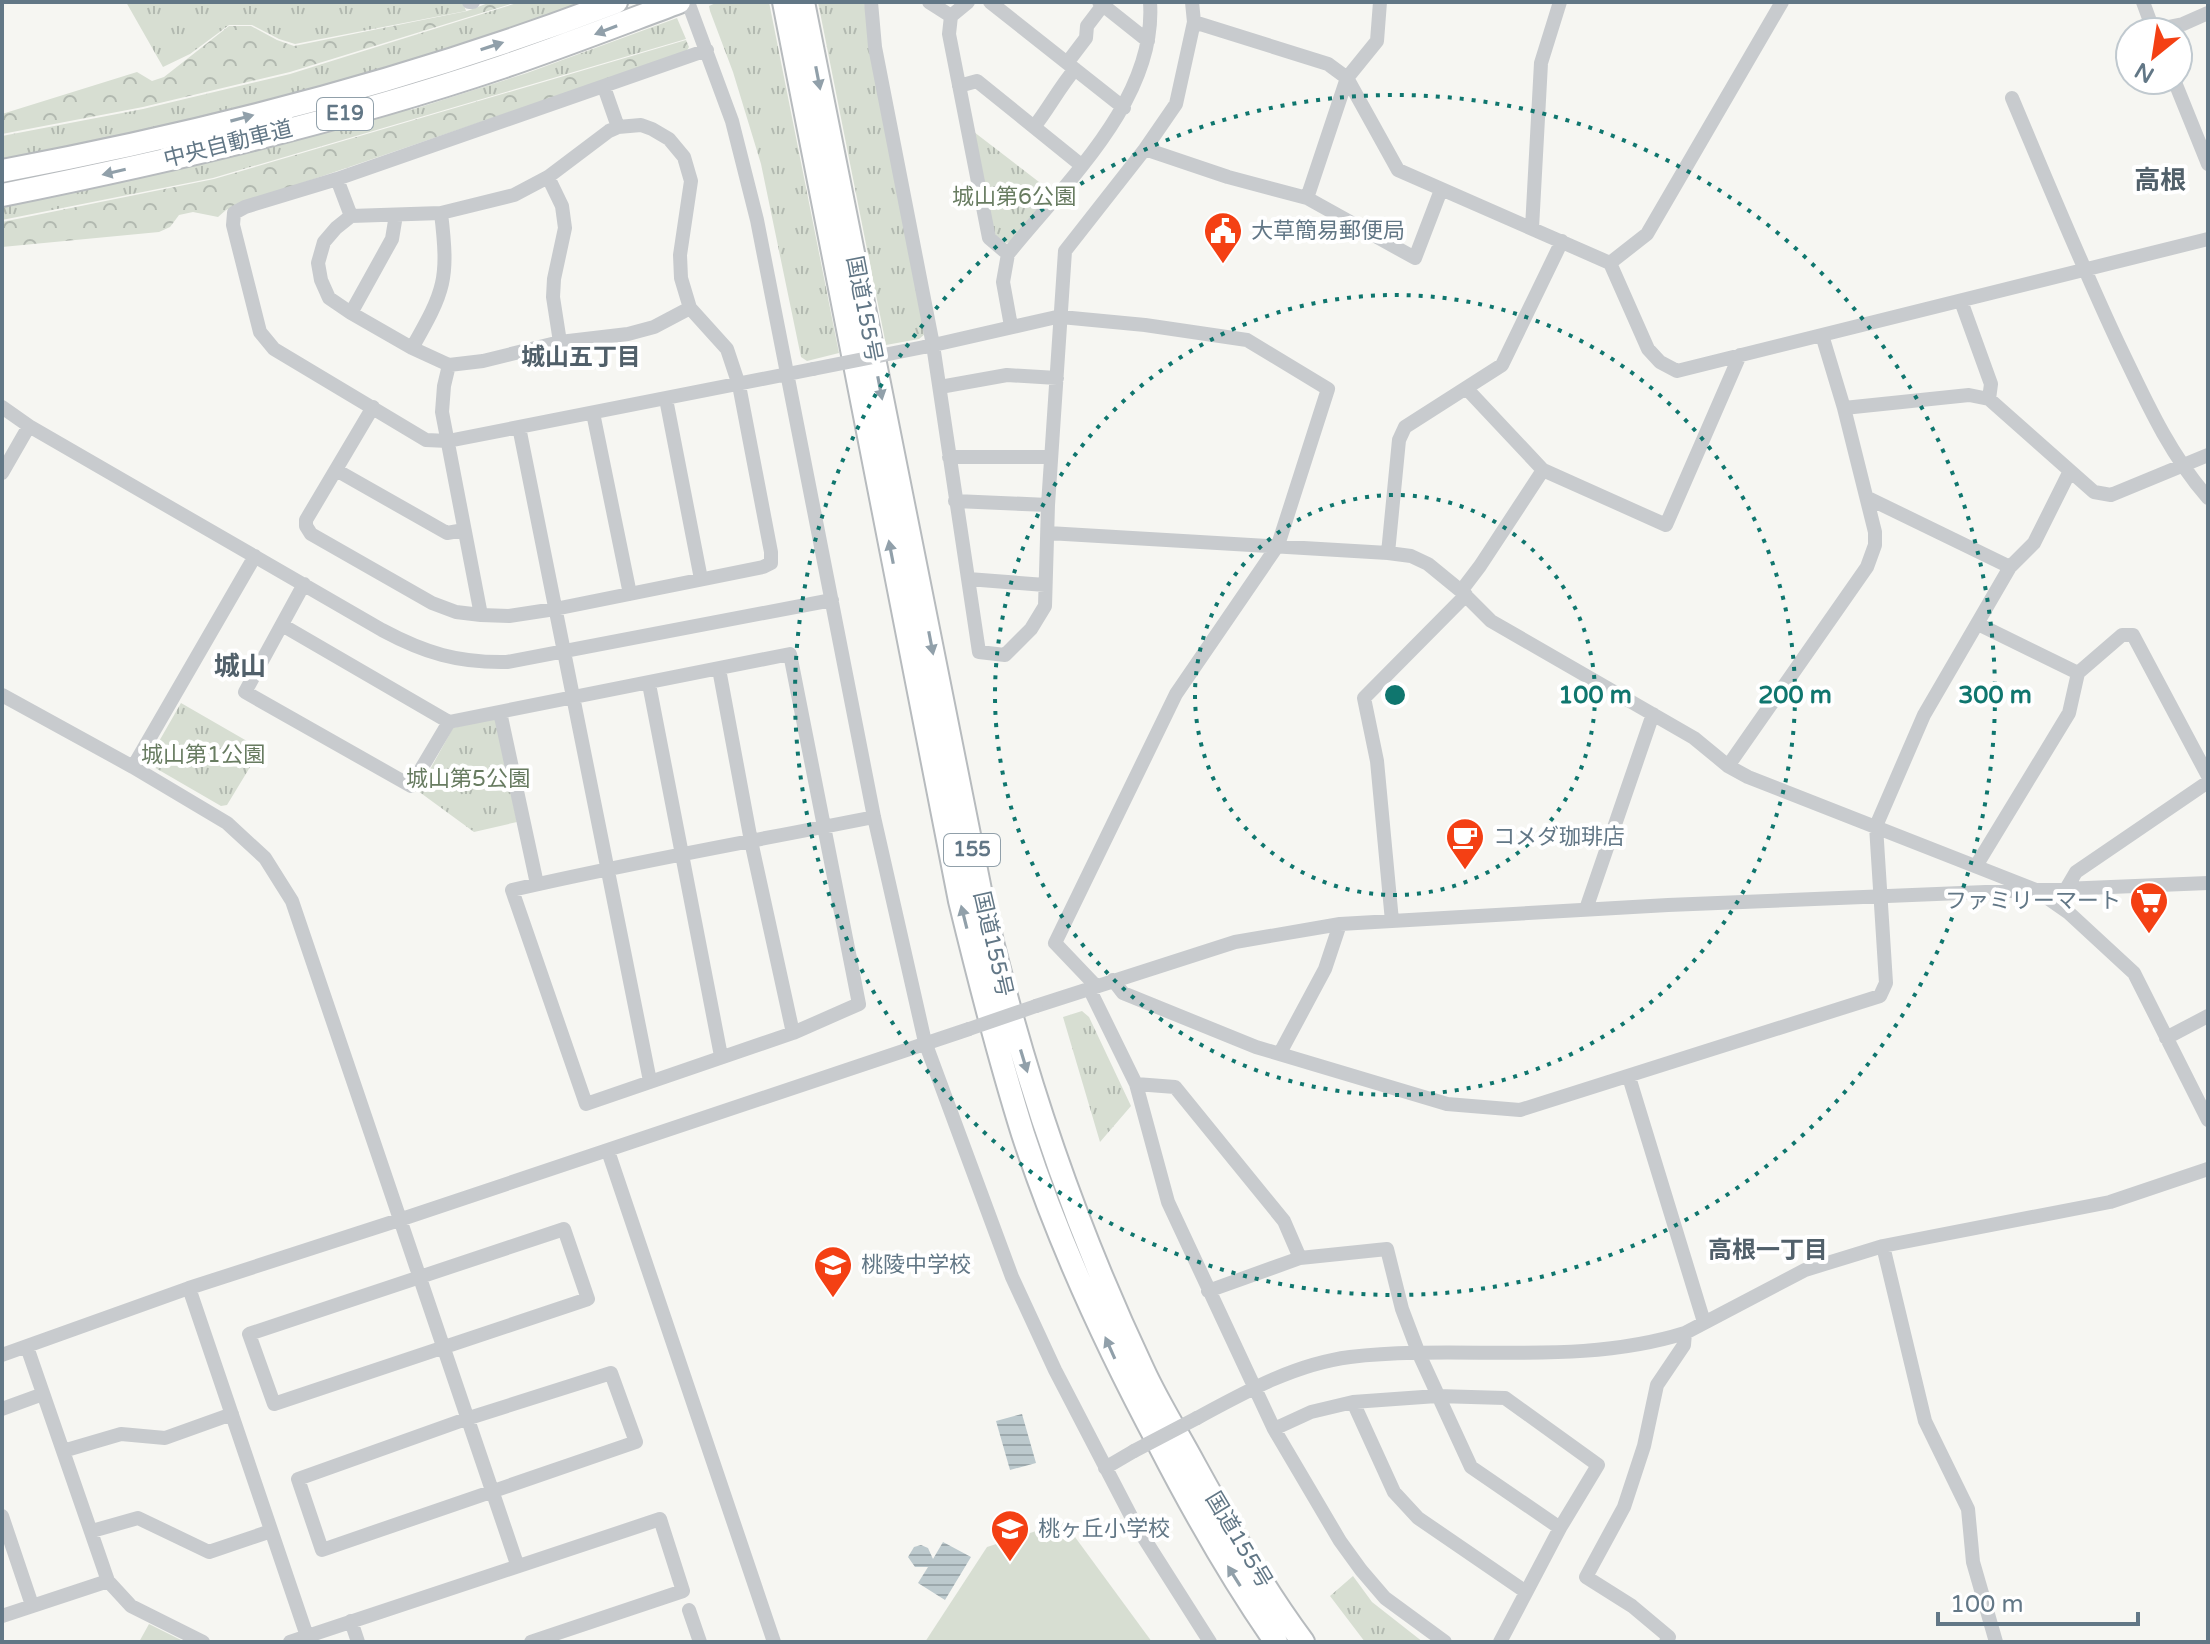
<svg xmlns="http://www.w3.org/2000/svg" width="2210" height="1644" font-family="'Varela Round','Noto Sans JP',sans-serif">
<defs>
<pattern id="grass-tufts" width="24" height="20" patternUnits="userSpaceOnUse" patternTransform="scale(2)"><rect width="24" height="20" fill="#d7ded2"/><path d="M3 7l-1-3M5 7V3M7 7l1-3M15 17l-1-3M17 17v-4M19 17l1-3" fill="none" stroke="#b2b9b0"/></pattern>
<pattern id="forest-crowns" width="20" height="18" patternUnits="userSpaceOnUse" patternTransform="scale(2)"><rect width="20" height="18" fill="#d7ded2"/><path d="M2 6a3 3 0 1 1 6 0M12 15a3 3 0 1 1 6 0" fill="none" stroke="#b2b9b0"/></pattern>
<pattern id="water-rules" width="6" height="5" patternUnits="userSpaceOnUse" patternTransform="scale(2)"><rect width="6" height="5" fill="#bcc9cd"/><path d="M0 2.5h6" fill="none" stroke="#9ca8ac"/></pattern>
</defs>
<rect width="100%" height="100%" fill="#f6f6f2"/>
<path fill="url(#grass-tufts)" d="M126,2H463L466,11L295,44L279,39L252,25H229L190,54L163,67Z
M520,2H582C396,76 197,120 2,162V136L143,109L290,74Z
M718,2H769L839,353L807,361L801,357L761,164L733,72L710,11L709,6Z
M818,2H864L925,334L919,339L886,345Z
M677,18L686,39L213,178L2,220V206L219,160L409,107L411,110L527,73Z
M974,132L1052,192L1011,242L1006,243L994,234Z
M181,703L261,749L227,805L221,806L152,766L150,757Z
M495,717L517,822L474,832L418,791L453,728Z
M1082,1011L1089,1017L1131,1106L1100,1142L1063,1017Z
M1353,1576L1372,1602L1423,1642H1365L1330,1596Z
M149,1624L185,1642H139Z"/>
<path fill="url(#forest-crowns)" d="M491,2H517L290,72L143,107L2,134V114L137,72L152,81L164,77L229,26H251L277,40L294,46L467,11Z
M686,40L689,47L686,52L238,205L226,210L218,217L193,212L179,215L170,227L159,232L2,247V222L214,179Z"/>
<path fill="#d7ded2" d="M1064,1522L1152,1642H925L987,1547Z"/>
<path fill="url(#water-rules)" d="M1022,1414L1036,1463L1010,1470L996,1421Z
M943,1542L971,1557L945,1600L918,1583L928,1567H915L908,1557L914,1547L921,1545L928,1548L933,1559Z"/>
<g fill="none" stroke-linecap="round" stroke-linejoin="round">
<defs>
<path id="highway" d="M784,2L960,901C979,979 999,1057 1023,1134C1058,1241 1106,1345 1159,1444C1194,1512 1232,1579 1276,1642
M803,2L981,895C1018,1059 1071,1218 1143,1370C1158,1403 1178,1434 1195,1466C1228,1526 1262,1587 1303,1642
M2,171C210,132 418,78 616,2
M2,195C170,161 339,122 502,67C561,47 620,24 679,2"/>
</defs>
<use href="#highway" stroke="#b7bbbe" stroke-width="26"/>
<path stroke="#c8cbce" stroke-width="14" d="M469,2H473
M688,2L732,121L757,220L874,817L925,1042L1012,1277L1055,1370L1135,1524L1210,1642
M871,2L875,47L933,345L979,652L1005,655L1031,629L1045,606L1048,505L1065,251L1145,149L1176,104L1194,22L1192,2
M929,2L951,16
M968,2L951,16L949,34L989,238L1008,254
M990,2L1124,108
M1099,2L1148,41
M2143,2L2154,32
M1194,22L1328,64L1347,78L1398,170L1610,263L1648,349L1660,362L1677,371L2208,239
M2153,30L2183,24L2208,13
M707,50L337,179L245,207L234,213L233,225L260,332L274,349L426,440L448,441L813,369
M1067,63L1086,38L1087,26L1103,5
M2174,80L2208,164
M959,86L977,81L1081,165
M604,87L618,127
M2012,98C2047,181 2081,264 2119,345C2145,399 2168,452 2208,498
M1034,127C1049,108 1059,88 1075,69
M1145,149L1228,177L1307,198L1415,258L1441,190
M548,177L562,206L565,228L554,279L553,297L560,342
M337,179L351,216
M1307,198L1347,78L1377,41L1380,2
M1532,228L1541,63L1560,2
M1610,263L1647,234L1782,2
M1961,301L1991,384L1989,399
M351,313L392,239L396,215
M1061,317L1145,325L1247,340L1328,389L1278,545L1176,694L1055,943L1096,986
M1011,326L1003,282L1008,254C1065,183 1157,99 1150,2
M925,347L1061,316
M412,348C445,290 449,280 441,213
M449,365L444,386L442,412L481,615
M940,387L1007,375L1057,378
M1466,388L1543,470L1666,525L1740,355
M666,399L701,579
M2,407L29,426L382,630C425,653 458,663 507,662L832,600
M373,407L306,520V526L311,534L432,603L456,612L481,615L509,616L555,609L763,567L771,563V552L739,385L727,349L690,308L681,278L680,255L691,181L684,157L669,139L652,129L641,125L618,127L609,131L548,177L514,195L441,213L351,216L336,228L324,242L318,263L321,280L329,298L351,313L412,348L449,365L483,361L560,342L628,334L654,327L690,308
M1844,408L1969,395L1989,399L2094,492L2111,495L2208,455
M593,413L630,594
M519,427L650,1081
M949,457H1051
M336,470L447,533L464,530
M2,473L29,426
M1868,498L2010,567
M955,501L1048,505
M1048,533L1388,553L1411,556L1428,564L1461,591L1491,621L1694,738L1728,766L1748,777L2036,890L2069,913L2134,973L2208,1120
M1388,553L1399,440L1405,427L1502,365L1562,241
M968,579L1045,585
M304,584L245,692L411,786L449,722
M1461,591L1480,566L1543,470
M1978,624L2078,673L2122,635H2133L2208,776
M282,625L449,722L790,654L859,1004L793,1033L586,1104L512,890C632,862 754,841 874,817
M719,669L751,841L793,1033
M649,684L721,1056
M2,695L133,767L227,823L265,858L292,901L517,1564
M500,712L537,884
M1728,766L1867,567L1875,545V532L1844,408L1822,335
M133,767L255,556
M1976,866L2069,713L2078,673
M2066,889L2076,872L2208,782
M1586,909L1653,714
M1392,921L1377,761L1364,698L1466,595
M1113,980L1123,993L1256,1047L1447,1104L1520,1110L1880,996L1886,983L1876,826L1924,715L2010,567L2034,543L2070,471
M1089,988L1136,1084L1168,1202L1274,1429L1340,1541L1361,1570L1385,1598L1445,1642
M1036,1006L1235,942L1340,924L1668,905L2208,883
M2166,1038L2208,1016
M1280,1053L1325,969L1340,924
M1629,1077L1704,1322
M1136,1084L1175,1087L1284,1221L1300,1258
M608,1151L774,1642
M564,1229L588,1299L274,1404L249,1334Z
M1883,1246L1925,1421L1968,1509L1973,1562L1996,1642
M189,1288L309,1642
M1208,1291L1300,1258L1387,1249L1402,1309L1419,1354L1471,1467L1560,1528
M27,1347L108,1581L131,1606L203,1642
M2,1355L189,1288L399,1220L969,1029
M611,1373L636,1442L322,1550L298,1479L466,1419Z
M1353,1402L1394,1492L1418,1518L1526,1592
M2,1409L43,1394
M1197,1418C1245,1392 1295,1364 1350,1357C1462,1344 1576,1367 1685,1333L1805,1270L1883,1246L2110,1202L2208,1169
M1274,1429L1311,1412L1353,1402L1437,1396L1505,1398L1598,1465L1560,1528L1500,1642
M63,1451L121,1434L165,1438L232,1414
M1105,1468L1134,1451
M2,1516L32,1605
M92,1531L138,1518L209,1552L271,1531
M689,1610L700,1642
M2,1616L108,1581
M351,1621L358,1642
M290,1642L660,1519L683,1591L531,1642
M1666,1642L1669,1637L1632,1606L1586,1577L1624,1507L1644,1446L1657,1385L1684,1345L1685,1333"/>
<use href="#highway" stroke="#fff" stroke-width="22"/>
<path stroke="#c8cbce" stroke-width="14" d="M813,369L924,347
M969,1029L1036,1006
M1134,1451L1197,1418"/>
</g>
<defs><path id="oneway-solid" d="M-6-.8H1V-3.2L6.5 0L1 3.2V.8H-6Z" transform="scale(2)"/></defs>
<g fill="#91a0aa">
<use href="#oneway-solid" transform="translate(606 30) rotate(159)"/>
<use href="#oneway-solid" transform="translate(492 46) rotate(-18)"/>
<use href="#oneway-solid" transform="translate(818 78) rotate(79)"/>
<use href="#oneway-solid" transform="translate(242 118) rotate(-15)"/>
<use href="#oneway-solid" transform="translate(114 172) rotate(167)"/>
<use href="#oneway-solid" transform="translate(880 388) rotate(79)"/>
<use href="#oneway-solid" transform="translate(891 552) rotate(-101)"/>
<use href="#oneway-solid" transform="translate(931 643) rotate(79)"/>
<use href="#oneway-solid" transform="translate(964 917) rotate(-104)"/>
<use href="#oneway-solid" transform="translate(1024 1061) rotate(73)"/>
<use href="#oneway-solid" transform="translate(1110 1348) rotate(-114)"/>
<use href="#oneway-solid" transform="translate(1234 1576) rotate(-122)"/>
</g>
<g fill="none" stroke="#0f766e" stroke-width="4" stroke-dasharray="4 8">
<circle cx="1395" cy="695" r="200"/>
<circle cx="1395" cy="695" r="400"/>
<circle cx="1395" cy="695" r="600"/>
</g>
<defs>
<symbol id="civic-pin" viewBox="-11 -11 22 30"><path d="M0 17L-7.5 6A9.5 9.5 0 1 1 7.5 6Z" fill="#f44014" stroke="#fff"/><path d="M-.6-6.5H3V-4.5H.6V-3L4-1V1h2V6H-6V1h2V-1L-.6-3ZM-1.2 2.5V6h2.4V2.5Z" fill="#fff"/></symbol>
<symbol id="cafe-pin" viewBox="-11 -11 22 30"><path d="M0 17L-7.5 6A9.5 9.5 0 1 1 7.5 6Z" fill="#f44014" stroke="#fff"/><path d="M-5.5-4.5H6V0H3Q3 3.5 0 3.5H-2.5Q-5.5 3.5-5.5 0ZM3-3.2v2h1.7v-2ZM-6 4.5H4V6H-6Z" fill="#fff"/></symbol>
<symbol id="supermarket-pin" viewBox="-11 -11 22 30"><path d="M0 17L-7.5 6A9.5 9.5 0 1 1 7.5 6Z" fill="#f44014" stroke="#fff"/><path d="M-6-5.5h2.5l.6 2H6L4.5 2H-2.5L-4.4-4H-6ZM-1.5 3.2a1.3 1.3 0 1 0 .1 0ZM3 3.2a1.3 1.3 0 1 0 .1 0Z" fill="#fff"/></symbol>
<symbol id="school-pin" viewBox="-11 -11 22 30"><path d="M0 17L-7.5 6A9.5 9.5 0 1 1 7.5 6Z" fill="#f44014" stroke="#fff"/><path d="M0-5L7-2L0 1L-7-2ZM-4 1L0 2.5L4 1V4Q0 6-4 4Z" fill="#fff"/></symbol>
</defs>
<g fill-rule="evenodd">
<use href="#civic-pin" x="1201" y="209" width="44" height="60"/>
<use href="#cafe-pin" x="1443" y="815" width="44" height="60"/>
<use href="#supermarket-pin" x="2127" y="879" width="44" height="60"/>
<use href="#school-pin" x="811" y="1243" width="44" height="60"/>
<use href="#school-pin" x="988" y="1507" width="44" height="60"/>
</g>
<g text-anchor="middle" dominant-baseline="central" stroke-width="8" stroke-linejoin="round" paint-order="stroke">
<g fill="#fff" stroke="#91a0aa" stroke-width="2">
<rect x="317" y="98" width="56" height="32" rx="6"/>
<rect x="944" y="834" width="56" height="32" rx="6"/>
</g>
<g font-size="20" font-weight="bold" fill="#627786">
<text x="345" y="114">E19</text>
<text x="972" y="850">155</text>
</g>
<g font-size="22" fill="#627786" stroke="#fff">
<text transform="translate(228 144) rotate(-14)">中央自動車道</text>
<text transform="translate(864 309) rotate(79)">国道155号</text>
<text transform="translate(993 944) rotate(77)">国道155号</text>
<text transform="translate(1239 1540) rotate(59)">国道155号</text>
</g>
<g font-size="22" fill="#687c61" stroke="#fff">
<text x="1014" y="197">城山第6公園</text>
<text x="203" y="755">城山第1公園</text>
<text x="468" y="779">城山第5公園</text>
</g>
<g font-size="22" fill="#627786" stroke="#fff" text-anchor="start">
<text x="1251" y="231">大草簡易郵便局</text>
<text x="1493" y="837">コメダ珈琲店</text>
<text x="2121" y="901" text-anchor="end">ファミリーマート</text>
<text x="861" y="1265">桃陵中学校</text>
<text x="1038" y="1529">桃ヶ丘小学校</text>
</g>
<g font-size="24" font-weight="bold" fill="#51606a" stroke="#fff">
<text x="581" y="357">城山五丁目</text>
<text x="1768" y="1250">高根一丁目</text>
</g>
<g font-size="26" font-weight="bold" fill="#51606a" stroke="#fff">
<text x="2160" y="180">高根</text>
<text x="240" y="666">城山</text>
</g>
</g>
<circle cx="1395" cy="695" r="12" fill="#0f766e" stroke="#fff" stroke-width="4"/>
<g font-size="24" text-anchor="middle" font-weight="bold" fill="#0f766e" stroke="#fff" stroke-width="8" stroke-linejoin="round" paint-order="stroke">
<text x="1595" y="703">100 m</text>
<text x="1795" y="703">200 m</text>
<text x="1995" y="703">300 m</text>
</g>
<rect width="2210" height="1644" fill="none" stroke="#627786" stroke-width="8"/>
<g transform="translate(2154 56) rotate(210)"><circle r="38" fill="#ffffff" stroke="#c0c9cf" stroke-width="2"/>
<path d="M0-6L14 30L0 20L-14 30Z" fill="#f44014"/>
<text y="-12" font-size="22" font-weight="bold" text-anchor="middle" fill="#627786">N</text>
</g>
<path d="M1938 1612v12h200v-12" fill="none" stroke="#627786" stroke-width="4"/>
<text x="1950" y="1612" font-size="24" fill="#627786" stroke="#ffffff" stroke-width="6" paint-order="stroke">100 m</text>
</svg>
